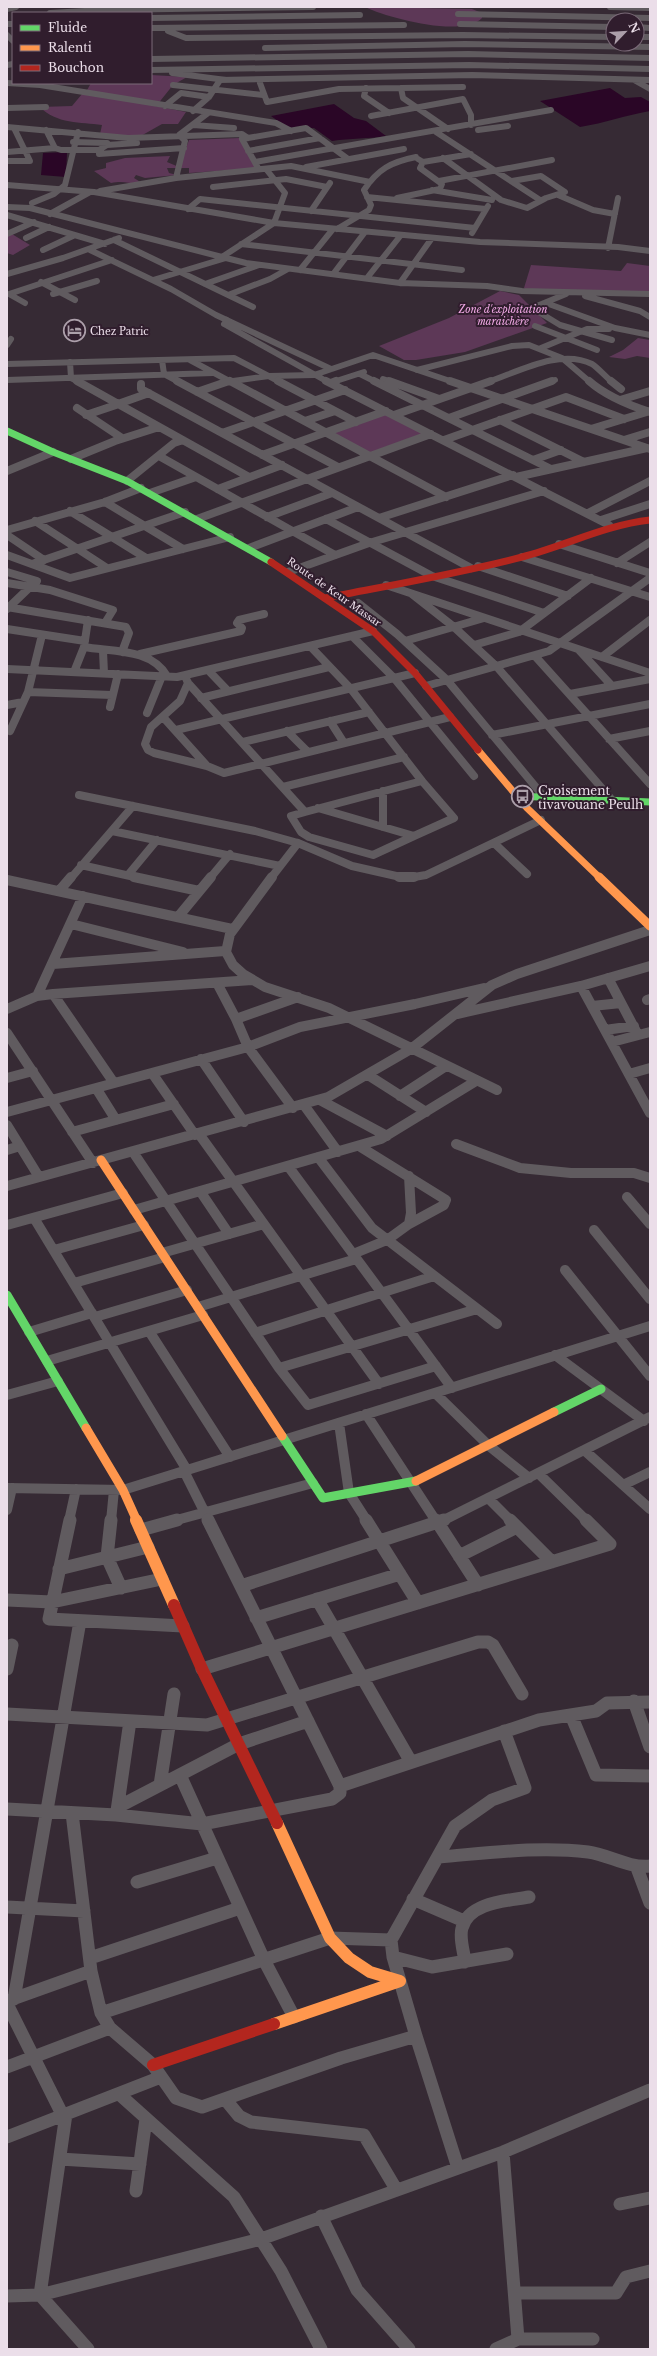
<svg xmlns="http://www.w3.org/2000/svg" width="657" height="2356" font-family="'Libre Baskerville',serif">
<rect width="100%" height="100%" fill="#362a34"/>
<path fill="#5d3857" d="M365,7L472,9L482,13V18C462,38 388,18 365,7Z
M151,75L187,77L173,85L157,105L120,99L186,112L178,124H162L139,137L100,134L102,125C81,122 56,124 40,107L72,106L82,94L86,92L91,83H151Z
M240,138L258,168L189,173V168H167L169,173L177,175L145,178L136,175L134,178L142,183C130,185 126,180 111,183L94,171L106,168V163L125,158L170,156L167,162L179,167L189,140Z
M7,231L30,245L13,255L7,253Z
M627,263L650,266V293L525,289L524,288L531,265L621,271Z
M500,291L519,295L547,323L465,352L416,360H404L379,346L449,318Z
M638,338L650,340V358L637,356L625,359L609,357L623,350Z
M385,414L424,433L369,453L331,433Z"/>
<path fill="#2a0626" d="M610,88L625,98L641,97L650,102V111C626,115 605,123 580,127L540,101Z
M334,104L354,118L366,121L386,136C368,139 351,138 332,141L314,128L289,129L271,116Z
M67,152L66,177L41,175L43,153Z"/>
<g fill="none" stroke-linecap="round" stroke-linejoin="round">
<path stroke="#605b5f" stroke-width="6" d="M610,7L650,8
M7,9L16,7
M50,13L102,10L313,7
M458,14L650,18
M151,18L360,15
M7,24H13
M460,24L613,27
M637,27L650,28
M151,28L404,25
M168,31L186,38L463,35L613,37
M7,35L13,41
M637,37H650
M265,48L465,44L650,47
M151,59L468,54L650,58
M7,65L13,64
M151,70L469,65L650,69
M172,73L226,80
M634,80L650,89
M7,83L40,85L276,123L291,131
M260,83L267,102L339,89L463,87
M173,85L263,95
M366,88L364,96L389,113
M401,88L403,98L448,129
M165,106L181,93L209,97
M7,108L46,107
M193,111L209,97L220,80L472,75L650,80
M371,116L463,99L471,115V125
M193,125L234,128
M7,127L128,138L242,134L248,138
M46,130L55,148
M478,130L508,126
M436,132L540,200
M73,142L107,143V145
M137,143L107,145L99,150V154L184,148
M248,151L320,138
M7,152L55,148L61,150H99
M443,158L501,200L527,208L546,198L565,192L541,176L512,181
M418,159L423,162L471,154
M7,161H30L14,128
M255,162L551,110
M306,167L404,149
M258,168L242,139L306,128L348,159
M176,178L185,141L179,135L208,113
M439,181L552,160
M7,185L94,192L274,223L480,242L618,247L650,251
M213,187L286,179L327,187
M432,190L492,200
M100,191L176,178L291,166L370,182
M558,195L593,210L615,214
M367,197L486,209
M397,198L440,189L442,184L420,168L423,162
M32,203L54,194L65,185L78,132
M7,207L30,208L222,257L274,223L285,193L266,169
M188,209L200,199L475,228
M311,211L330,183
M50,214L90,192
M7,215L105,244
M337,229L369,210L371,205L364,190C378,169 391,162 416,157
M472,233L488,206
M7,234L34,222
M26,238L49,227
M114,240L253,307
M241,244L462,270
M608,248L618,198
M43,250L75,235
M90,250L171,289L216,315L331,369
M222,257L246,263L400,283L487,286L522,291L650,294
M300,270L333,229
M334,273L365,232
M7,274L63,258L119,238
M367,278L401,235
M153,280L226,258
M41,282L75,300
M400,283L432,238
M205,284L259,265
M53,294L97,281
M566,294L532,308L560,325L612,340
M228,295L270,279L288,269
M585,296L640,311L650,317
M25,303L9,294L112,260
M546,303L615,328L650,335
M227,320L224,324L328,382
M535,326L597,350
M7,345L11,339
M541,348L587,329H609
M162,360L164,374L179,382
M190,360L231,382
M70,362L71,378L79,382
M7,364L234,358L280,382
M417,370L512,346L529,345L562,358L590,382
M360,374L376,382
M383,379L392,382
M7,380L213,373
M226,382L269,376L314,375L373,355L453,382
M333,382L364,372
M488,382C518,372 560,348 592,364C596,366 607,378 612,382
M549,382L555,380"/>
<path stroke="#605b5f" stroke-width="8" d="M77,381L249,477
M177,381L338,467
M230,381L446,497
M278,381L356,422
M326,381L609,525
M374,381L551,469
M389,381L439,399
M450,381L650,449
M589,381C606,396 628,405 650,412
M611,381L621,389
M331,383L336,381
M141,384V389L471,568
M197,392L229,381
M620,400L650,391
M118,404L149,393
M77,408L122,438
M86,415L119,404
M394,415L491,381
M449,418L552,381
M500,420L584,462
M305,421L335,411
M591,429L650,411
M222,433L345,390
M444,440L566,397L624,419
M624,440L650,432
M262,455L386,411
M159,456L335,555
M71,459L115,441L159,427
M533,460L561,450
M7,471L53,452
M516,477L647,448
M127,481L174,443L183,440
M218,489L282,465
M150,493L196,477
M105,502L183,549
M70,511L146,558
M588,513L650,481
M267,517L332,493
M379,518L513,475
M197,519L431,434
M326,519L432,576L544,613
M601,520L650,504
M35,521L107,568
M7,530L105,502L141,488
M7,535L44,560
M559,544L650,573
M249,548L358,507
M7,555L70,578L230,537
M522,557L650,597
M617,563L650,542
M32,564L185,512
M478,566L568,596
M7,572L37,581
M288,572L369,543L544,491
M7,583L50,590L113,610L105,623
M386,585L650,673
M412,594L454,627L497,667L613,801
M358,603L397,634L447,680L544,797
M7,607L126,627L129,633L122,652
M7,609L30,587
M7,629L85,641
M352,636L394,678L474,776
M405,641L484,618
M474,645L519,632L591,578
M84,647C112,652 151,648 167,676
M579,650L612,686
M103,651L104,673
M140,654L241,631L242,628L237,623L239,620L264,614
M535,656L650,784
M602,657L650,620
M7,669L177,677L373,631
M208,670L228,691
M74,672L84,647L88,620
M185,676L188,683L305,812L422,781L351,689L310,646
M188,683L180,701L151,727L145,744L148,750L154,753L207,766L224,773L450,717
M426,686L549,651L650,578
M28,692L112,695
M570,694L650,679
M201,698L329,667
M7,705L23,702
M110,707L118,674
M147,713L162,676
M163,717L207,766
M330,721L344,743
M176,730L415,673
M10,731L28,692L42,635
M287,731L308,752
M492,735L650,704
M609,739L650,731
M243,742L369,712
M283,787L404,757
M383,791V827
M79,795L255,831L298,843L352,866L405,878
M318,808L414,836L454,818L422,781
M305,812L291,816L301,832L309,837L373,855L414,836
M112,831L280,866
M494,843L527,874
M81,865L139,878
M128,875L157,840
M71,878L133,806
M210,878L230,854
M271,878L298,843
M408,878L426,875L541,820"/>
<path stroke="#605b5f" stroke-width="10" d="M134,877L199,891
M272,877L230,934L226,952L233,965L243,974L265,987L329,1008L497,1090
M399,877H414
M7,880L232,929
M59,891L71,877
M178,917L211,877
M71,924L183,952
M53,964L225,951
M608,978L638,1035
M217,983L236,1019
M581,986L650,1113
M53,994L114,1083
M37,996L83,896
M647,1000L650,999
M592,1006L621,1003
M7,1009L37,996L53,994L252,980
M457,1014L581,986L650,966
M605,1030L634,1026
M7,1033L93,1163
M612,1042L650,1032
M201,1059L244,1122
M152,1073L195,1135
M629,1074L650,1068
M368,1075L426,1112
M7,1078L33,1071
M96,1088L116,1120
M400,1096L446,1066
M320,1100L387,1136
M304,1105L338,1152
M293,1108L248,1047L236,1019L298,997
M7,1112L248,1047L300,1027L415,1004L484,988
M7,1125L39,1177
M72,1132L174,1104
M199,1134L379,1384
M456,1144L520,1168L571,1173H634L650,1178
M359,1146L446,1200L444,1205L409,1224
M7,1150L20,1146
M133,1152L279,1368L308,1405L436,1366
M318,1157L372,1228L497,1324
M288,1166L452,1388
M7,1186L328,1097L411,1049L492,985L517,974L650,930
M200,1191L229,1234
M627,1197L650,1224
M134,1210L381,1139L476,1081
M34,1218L187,1470
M7,1225L123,1193
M594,1230L650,1299
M54,1250L144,1225
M162,1253L264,1224
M353,1254L387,1240L409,1224L411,1213L409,1176
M565,1270L650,1376
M74,1283L165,1257
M198,1307L356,1259
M95,1317L187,1290
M149,1331L230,1457
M29,1332L92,1313
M255,1333L434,1276
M555,1355L644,1421
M47,1361L203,1315
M279,1368L477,1309
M435,1393L488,1445L529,1478
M7,1395L58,1381
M366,1414L436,1521
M339,1423L349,1493L367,1521
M584,1450L650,1509
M184,1471L209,1521
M538,1473L587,1521
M623,1485L650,1472
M7,1488L123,1490L650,1326
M488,1498L511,1521
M7,1510L12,1488
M69,1521L76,1489
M111,1521L114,1490
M173,1521L313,1483
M442,1521L650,1417"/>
<path stroke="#605b5f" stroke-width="13" d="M70,1520L49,1619L183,1626
M111,1520L107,1557L121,1588
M366,1520L418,1603
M436,1520L478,1585
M510,1520L552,1562
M141,1530L177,1520
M459,1556L517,1527
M59,1569L148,1547
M241,1586L444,1520
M317,1599L411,1762
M7,1600L52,1602L162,1579
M256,1618L400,1574
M7,1669L12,1645
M202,1669L610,1544L586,1520
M634,1701L650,1747
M7,1714L207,1725L478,1642H488L493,1645L522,1694
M571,1715L596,1775L650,1776
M180,1775L264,1960L294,2017
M160,1785L174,1694
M340,1786L539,1720L596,1711L607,1703L650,1702
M118,1807L239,1744L308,1721
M7,1809L116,1815L202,1824L332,1799L340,1793V1786L208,1520
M117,1811L130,1721
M72,1813L91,1971L101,2013L110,2028L153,2065L176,2098L202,2107L341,2058L416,2036
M439,1857C488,1853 539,1846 588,1852C610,1855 627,1868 650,1866
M637,1868L650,1903
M137,1882L217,1858
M413,1899L464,1921
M7,1907L84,1911
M393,1957L432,1967L507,1954
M90,1958L240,1908
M465,1962C464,1952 459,1938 462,1928C469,1902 507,1901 529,1897
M14,1999L80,1621
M10,2000L91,1971
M7,2004L63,2116
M101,2013L330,1938L391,1940
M7,2067L110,2028
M119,2094L234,2197L281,2271L321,2349
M225,2099L239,2116L251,2122L364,2135L396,2189
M7,2137L161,2077
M503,2152L518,2339
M60,2159L140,2164
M458,2168L416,2036L393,1957L391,1940L455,1826L492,1800L525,1788L504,1731
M136,2191L146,2119
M620,2204L650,2198
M321,2216L357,2290L409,2349
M516,2293H616L626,2277L650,2271
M40,2295L66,2114
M40,2295L88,2349
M7,2296L40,2295L261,2239L503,2152L650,2090
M496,2349L518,2339H593"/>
<path stroke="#63d668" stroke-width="7" d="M7,431L53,452L127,481L271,562
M517,796L650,802"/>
<path stroke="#63d668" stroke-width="9" d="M7,1295L86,1428
M554,1412L601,1389
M282,1436L323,1498L416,1481"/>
<path stroke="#ff974d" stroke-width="7" d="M478,750L527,808L600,878"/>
<path stroke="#ff974d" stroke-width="9" d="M599,877L650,926
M101,1160L282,1436
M86,1428L123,1490L137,1521
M416,1481L554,1412"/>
<path stroke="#ff974d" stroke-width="12" d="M136,1520L174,1605
M274,2024L400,1981L370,1972L349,1958L330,1938L277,1823"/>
<path stroke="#b3261e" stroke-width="7" d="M271,562L373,631L415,673L478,750
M325,598C391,585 457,574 522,557C565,546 605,525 650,520"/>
<path stroke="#b3261e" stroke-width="12" d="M174,1605L202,1669L277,1823
M153,2065L274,2024"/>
</g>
<defs>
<symbol id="hotel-ring" viewBox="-11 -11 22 22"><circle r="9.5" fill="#301d2d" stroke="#ac9faa" stroke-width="1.5"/><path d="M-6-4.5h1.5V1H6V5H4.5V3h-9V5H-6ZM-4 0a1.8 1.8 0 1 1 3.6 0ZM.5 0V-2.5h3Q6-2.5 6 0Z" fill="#ac9faa"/></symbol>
<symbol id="bus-ring" viewBox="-11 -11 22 22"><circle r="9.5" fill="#301d2d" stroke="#ac9faa" stroke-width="1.5"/><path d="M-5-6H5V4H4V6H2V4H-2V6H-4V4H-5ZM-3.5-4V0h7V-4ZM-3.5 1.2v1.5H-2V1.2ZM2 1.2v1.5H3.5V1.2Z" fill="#ac9faa"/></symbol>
</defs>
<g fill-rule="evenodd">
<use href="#hotel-ring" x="62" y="318" width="25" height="25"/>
<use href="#bus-ring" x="510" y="784" width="25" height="25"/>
</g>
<g text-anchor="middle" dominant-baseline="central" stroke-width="4" stroke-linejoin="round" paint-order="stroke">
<g font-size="10" font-style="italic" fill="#f0a9e5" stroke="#301d2d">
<text x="503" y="309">Zone d'exploitation<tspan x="503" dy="12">maraichère</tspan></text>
</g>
<g font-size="10" fill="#ebdee9" stroke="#301d2d" text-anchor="start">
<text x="90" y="331">Chez Patric</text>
</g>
<g font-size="10" fill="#ebdee9" stroke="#301d2d">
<text transform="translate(334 592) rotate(35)">Route de Keur Massar</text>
</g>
<g font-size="12" fill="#ebdee9" stroke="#301d2d" text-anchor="start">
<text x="538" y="790">Croisement<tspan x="538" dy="14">tivavouane Peulh</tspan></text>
</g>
</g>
<rect width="657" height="2356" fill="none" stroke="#ebdee9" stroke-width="16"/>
<rect x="12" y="12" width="140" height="72" fill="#301d2d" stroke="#7b6a78"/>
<rect x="20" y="25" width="20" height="6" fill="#63d668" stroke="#7b6a78"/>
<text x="48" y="32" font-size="12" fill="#ebdee9">Fluide</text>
<rect x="20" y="45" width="20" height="6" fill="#ff974d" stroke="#7b6a78"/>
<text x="48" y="52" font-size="12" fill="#ebdee9">Ralenti</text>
<rect x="20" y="65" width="20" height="6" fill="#b3261e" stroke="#7b6a78"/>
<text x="48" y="72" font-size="12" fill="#ebdee9">Bouchon</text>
<g transform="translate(625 32) rotate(65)"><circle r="19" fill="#301d2d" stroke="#7b6a78"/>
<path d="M0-3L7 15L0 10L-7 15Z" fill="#ac9faa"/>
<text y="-6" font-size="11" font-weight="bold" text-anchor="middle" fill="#ebdee9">N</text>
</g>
</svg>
